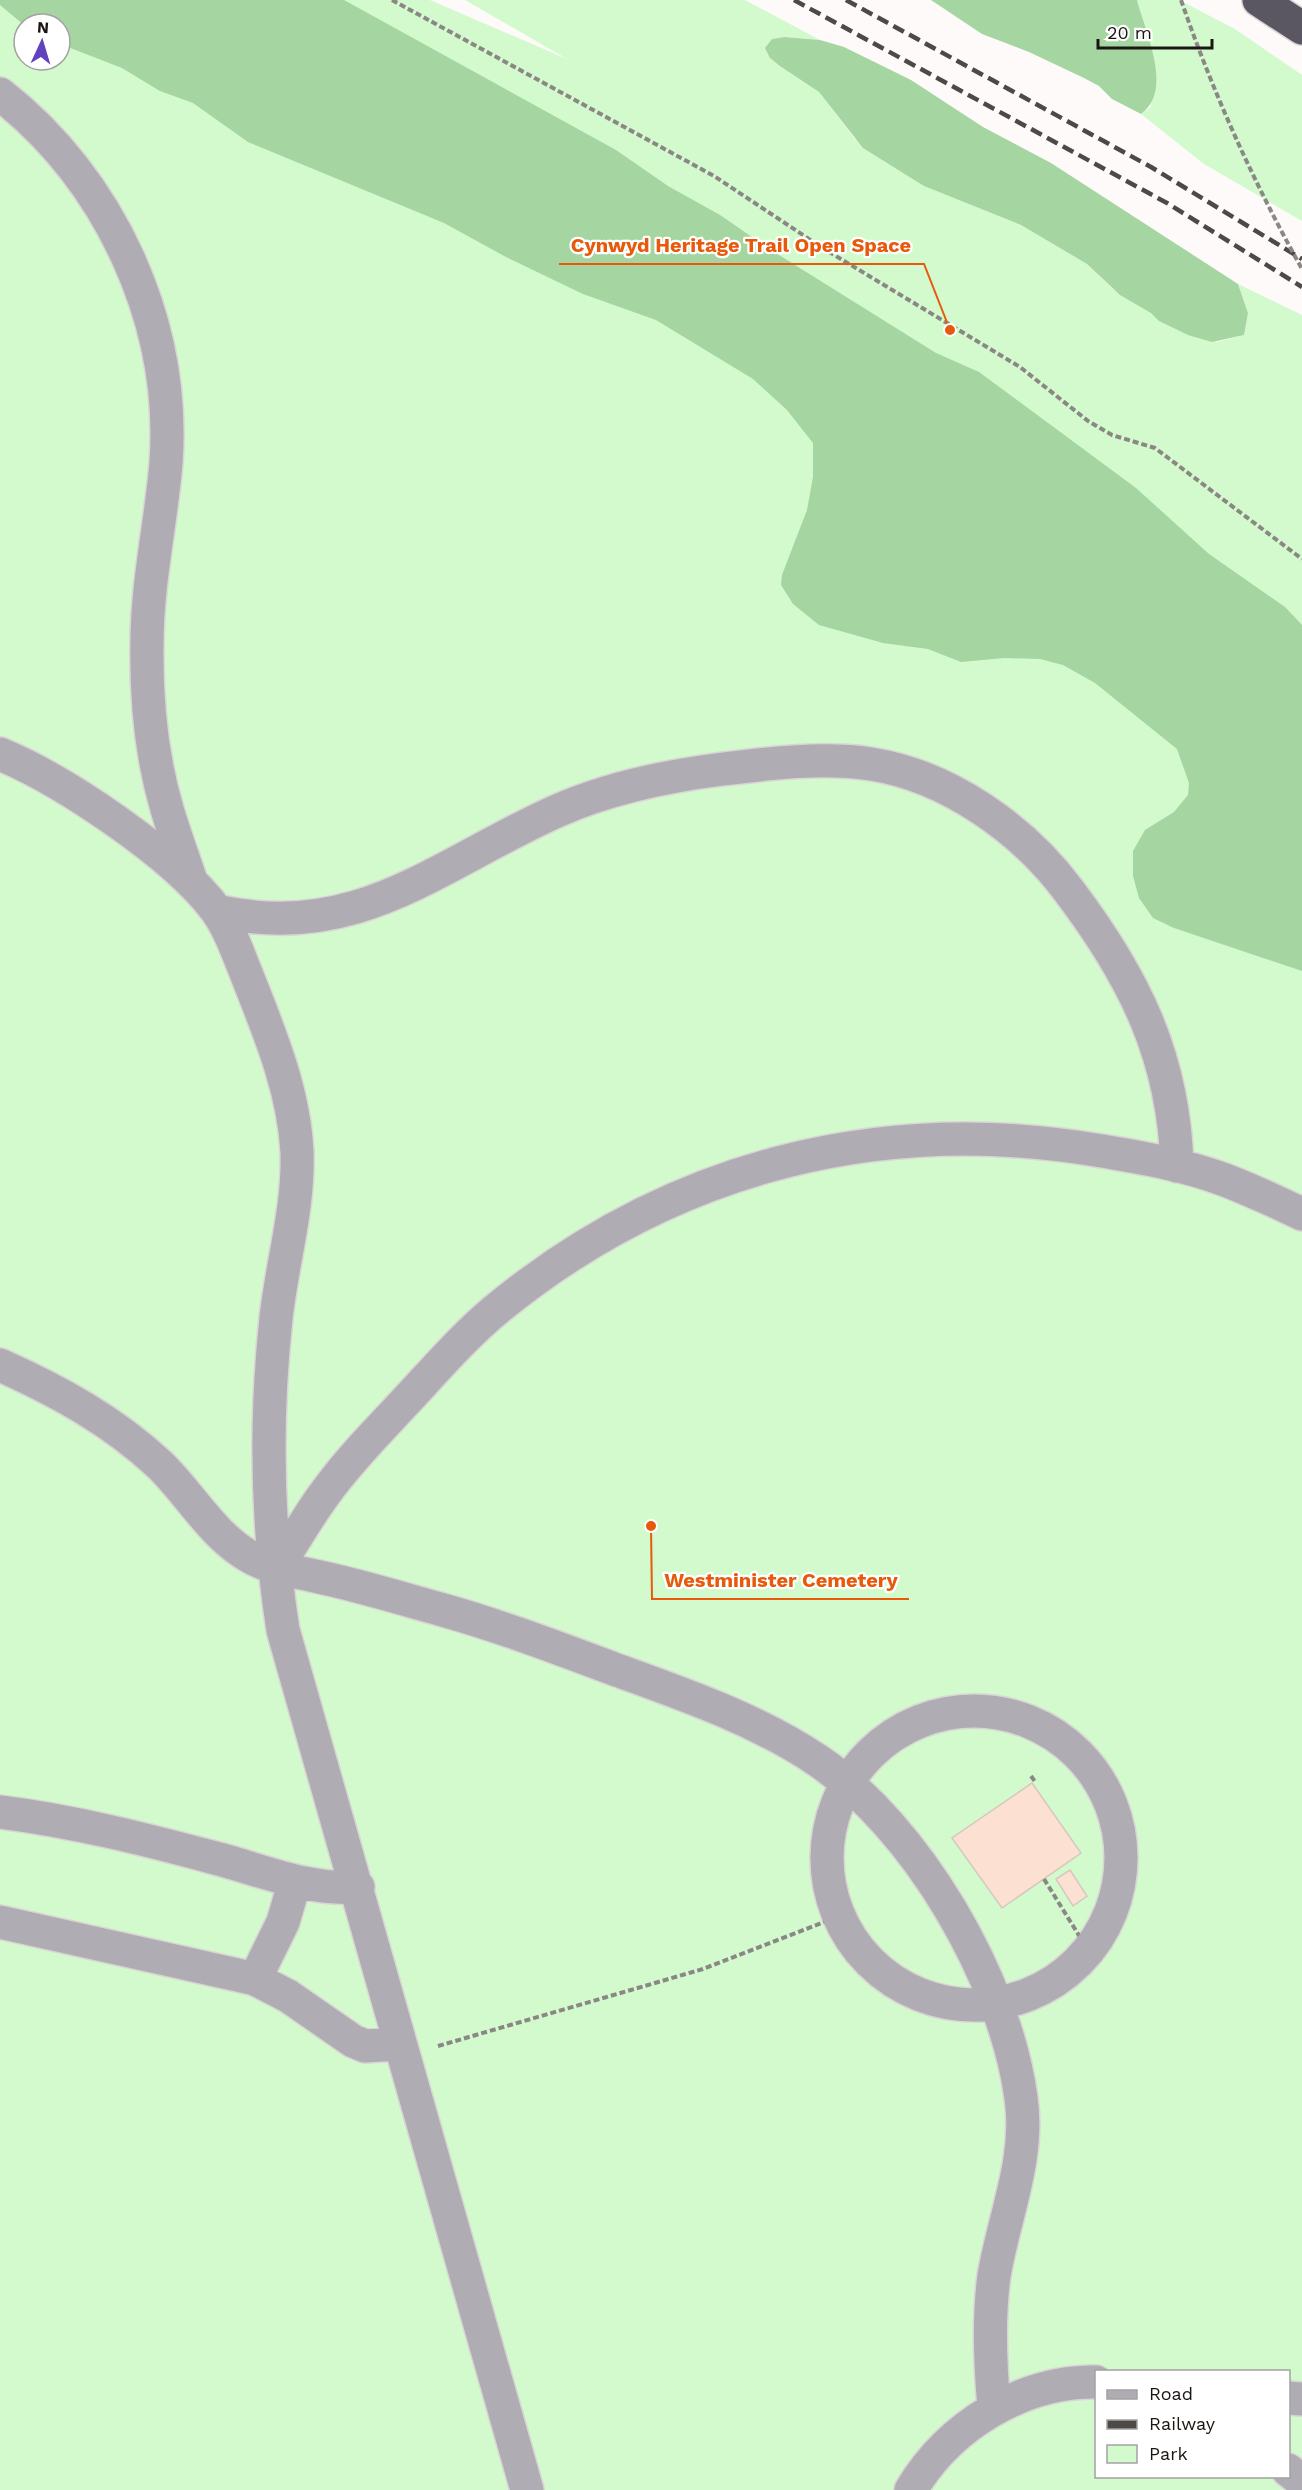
<svg xmlns="http://www.w3.org/2000/svg" width="1302" height="2490" font-family="'Work Sans',sans-serif">
<rect width="100%" height="100%" fill="#fdfaf9"/>
<path fill="#d2facd" fill-rule="evenodd" d="M0,0H430L567,59L465,0H745L820,40L784,37L772,39L770,58L819,92L855,139L924,186L1021,225L1087,264L1113,289L1217,342L1244,335L1248,313L1238,284L1302,315V2490H0ZM24,24H60V60H24ZM1096,2372H1288V2476H1096Z
M1137,0H1179L1235,29L1302,75V221L1204,164L1141,114L1151,107L1145,31Z"/>
<path fill="#a5d5a0" d="M0,0H344L616,150L668,186L720,215L771,250L936,353L979,372L1136,488L1209,554L1285,607L1302,625V971L1174,928L1153,918L1139,898L1133,876V851L1145,830L1174,812L1188,795L1189,783L1177,749L1095,683L1063,665L1040,659L1004,658L961,662L928,649L883,643L819,625L793,604L781,585L782,575L807,510L813,477V443L787,410L753,379L656,320L583,294L506,257L444,223L248,142L193,103L160,91L122,68L60,44V24L24,25L0,5Z
M931,0H1137C1145,32 1174,90 1141,114L1112,99L1099,86L1084,78L1029,52L982,34Z
M784,37L820,40L844,47L911,80L983,127L1051,163L1238,284L1248,313L1244,335L1212,342L1188,335L1159,321L1151,313L1120,295L1087,264L1021,225L924,186L863,148L819,92L780,66L770,58L765,48L772,39Z"/>
<path fill="#fce1d2" stroke="#d6c7bf" stroke-width="1.5" d="M1032,1783L1081,1853L1002,1908L952,1838Z
M1070,1870L1087,1896L1073,1906L1056,1879Z"/>
<g fill="none" stroke-linecap="round" stroke-linejoin="round">
<defs>
<path id="minor" d="M0,94C110,180 176,322 166,463C161,523 147,583 147,643C146,698 151,755 167,809C174,833 183,857 191,881
M0,754C63,780 175,855 216,910C230,929 239,956 248,978C270,1034 294,1091 297,1152C299,1208 282,1263 276,1318C265,1421 267,1528 283,1630L527,2490
M217,911C357,943 438,864 557,811C609,788 667,776 723,769C771,763 823,757 871,764C948,776 1023,829 1069,891C1134,977 1174,1057 1177,1166
M0,1365C58,1391 113,1421 160,1465C191,1495 213,1537 252,1558C272,1569 294,1571 315,1576C358,1585 400,1598 443,1610C500,1626 558,1648 614,1669C683,1694 756,1719 817,1760C917,1827 1005,1979 1021,2098C1030,2159 1004,2216 994,2276C988,2320 990,2363 994,2407
M277,1568C293,1543 308,1516 326,1492C349,1460 378,1431 405,1402C435,1370 465,1335 498,1308C672,1166 881,1113 1102,1151C1143,1158 1186,1165 1225,1180C1251,1190 1277,1202 1302,1214
M827 1858a147 147 0 1 1 294 0a147 147 0 1 1-294 0Z
M0,1812C73,1821 144,1839 215,1858C262,1870 308,1891 358,1887
M0,1922L255,1979L288,1996L353,2041L365,2046L399,2044
M255,1979L283,1922L295,1881
M1288,2398L1302,2399
M1288,2470L1302,2481
M911,2490C949,2426 1022,2381 1096,2382"/>
<path id="highway" d="M1259,0L1302,28"/>
</defs>
<use href="#minor" stroke="#d9d6d4" stroke-width="36"/>
<use href="#highway" stroke="#d9d6d4" stroke-width="36"/>
<path stroke="#8b8785" stroke-width="4" stroke-dasharray="6 3" stroke-linecap="butt" d="M392,0L714,176L821,247L1020,367L1088,421L1112,435L1155,448L1302,559
M1031,1776L1036,1783
M1044,1879L1088,1950
M438,2046L703,1969L837,1917"/>
<use href="#minor" stroke="#afadb3" stroke-width="33"/>
<use href="#highway" stroke="#5a5662" stroke-width="33"/>
<path stroke="#4d4946" stroke-width="4.5" stroke-dasharray="12 6" stroke-linecap="butt" d="M794,0L1167,203L1302,287
M846,0L1151,167L1302,259"/>
<path stroke="#8b8785" stroke-width="4" stroke-dasharray="6 3" stroke-linecap="butt" d="M1181,0C1213,93 1254,183 1302,269"/>
</g>
<path fill="none" stroke="#e8590c" stroke-width="2" d="M950 330L924 264H559M651 1526L652 1599H909"/>
<g fill="#e8590c" stroke="#fff" stroke-width="2">
<circle cx="950" cy="330" r="6"/>
<circle cx="651" cy="1526" r="6"/>
</g>
<g font-size="20" text-anchor="middle" font-weight="bold" fill="#e8590c" stroke="#fff" stroke-width="4.5" stroke-linejoin="round" paint-order="stroke">
<text x="741" y="252">Cynwyd Heritage Trail Open Space</text>
<text x="781" y="1587">Westminister Cemetery</text>
</g>
<rect x="1095" y="2370" width="195" height="108" fill="#ffffff" stroke="#a4a2a1" stroke-width="1.5"/>
<rect x="1107" y="2390" width="30" height="9" fill="#afadb3" stroke="#a4a2a1" stroke-width="1.5"/>
<text x="1149" y="2400" font-size="18" fill="#1b1613">Road</text>
<rect x="1107" y="2420" width="30" height="9" fill="#4d4946" stroke="#a4a2a1" stroke-width="1.5"/>
<text x="1149" y="2430" font-size="18" fill="#1b1613">Railway</text>
<rect x="1107" y="2445" width="30" height="18" fill="#d2facd" stroke="#a4a2a1" stroke-width="1.5"/>
<text x="1149" y="2460" font-size="18" fill="#1b1613">Park</text>
<g transform="translate(42 42) rotate(4)"><circle r="28" fill="#ffffff" stroke="#a4a2a1" stroke-width="1.5"/>
<path d="M0-4.5L10 22L0 15L-10 22Z" fill="#6144bd"/>
<text y="-9" font-size="16" font-weight="bold" text-anchor="middle" fill="#1b1613">N</text>
</g>
<path d="M1098 39v9h114v-9" fill="none" stroke="#1b1613" stroke-width="3"/>
<text x="1107" y="39" font-size="18" fill="#1b1613" stroke="#ffffff" stroke-width="4.5" paint-order="stroke">20 m</text>
</svg>
